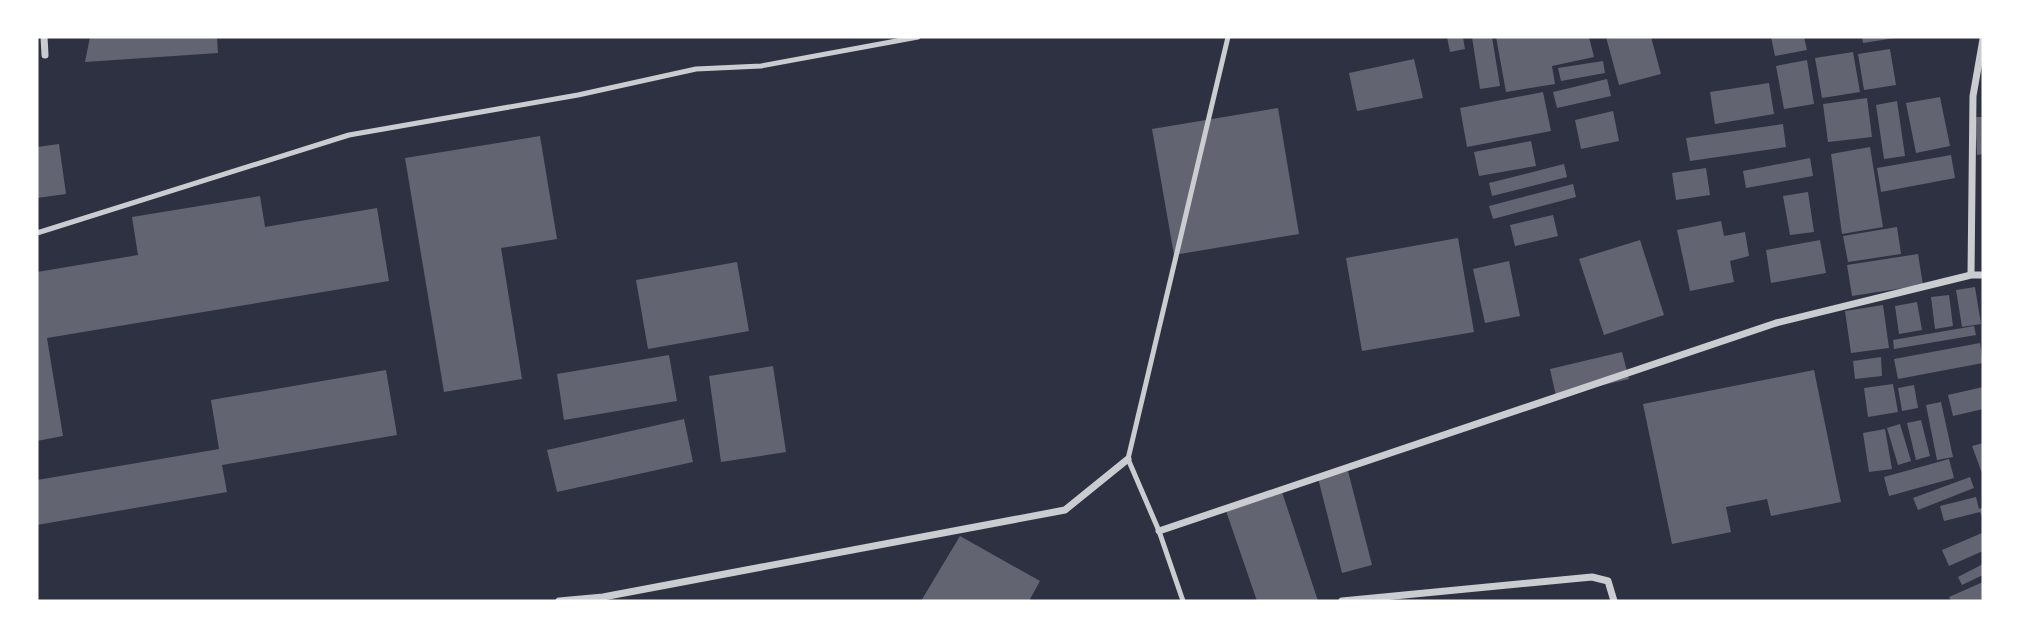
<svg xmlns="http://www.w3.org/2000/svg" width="2020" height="638" font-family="Montserrat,sans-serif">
<rect width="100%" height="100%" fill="#2d3142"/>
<path fill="#626471" d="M90,37H217L218,53L85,62Z
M1447,37H1463L1465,49L1450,52Z
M1472,37H1492L1500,86L1480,89Z
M1496,37H1589L1594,57L1552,66L1555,84L1506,92Z
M1606,37H1651L1661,74L1619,85Z
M1771,37H1804L1807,50L1775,56Z
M1862,37H1894L1895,38L1863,43Z
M1890,49L1896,85L1864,90L1858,54Z
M1853,52L1860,92L1822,98L1815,58Z
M1414,59L1423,98L1357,111L1349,73Z
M1807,60L1814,104L1784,109L1776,66Z
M1603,61L1605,73L1561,81L1558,68Z
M1607,79L1611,96L1557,108L1553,92Z
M1769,83L1774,114L1715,124L1710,92Z
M1543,92L1551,131L1467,147L1460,108Z
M1940,97L1950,146L1916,153L1906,103Z
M1867,98L1872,137L1828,142L1823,104Z
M1897,101L1905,156L1884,159L1876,105Z
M1278,108L1299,234L1174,255L1152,129Z
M1613,111L1619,141L1581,149L1575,120Z
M1975,117H1983V154L1977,155Z
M1783,124L1786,147L1690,161L1686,138Z
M540,136L557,239L501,248L522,379L444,392L405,158Z
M1531,141L1536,166L1479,176L1474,152Z
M59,144L66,194L37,198V147Z
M1870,147L1883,227L1842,234L1831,154Z
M1951,155L1955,178L1881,192L1877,168Z
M1810,158L1813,176L1746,188L1743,171Z
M1564,164L1567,177L1492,196L1489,183Z
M1706,168L1710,195L1676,200L1672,173Z
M1573,184L1576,197L1493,219L1489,206Z
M1808,192L1814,232L1790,235L1783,196Z
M260,196L265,227L377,208L389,281L47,338L63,436L37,441V272L138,255L132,217Z
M1553,215L1558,236L1515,246L1510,225Z
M1721,221L1724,236L1745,232L1749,256L1730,261L1734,282L1690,291L1677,230Z
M1897,227L1901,254L1848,262L1843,236Z
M1458,238L1474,332L1362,351L1346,258Z
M1640,240L1664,315L1604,335L1579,259Z
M1820,240L1826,273L1771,283L1766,250Z
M1918,254L1923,285L1852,296L1847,265Z
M1509,261L1520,316L1485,323L1473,269Z
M737,262L749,331L648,349L636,280Z
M1975,287L1981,324L1962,327L1956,290Z
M1949,295L1953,326L1935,329L1931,297Z
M1917,302L1922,330L1899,334L1895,306Z
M1883,305L1889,348L1851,353L1845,311Z
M1974,326L1976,335L1894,349L1893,340Z
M1980,343L1983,363L1898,379L1894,359Z
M1622,352L1629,379L1556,396L1550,369Z
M669,355L677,401L564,420L557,374Z
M1881,357L1882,376L1855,379L1853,361Z
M773,366L786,452L721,462L709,376Z
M386,370L397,435L222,465L227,492L37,525V480L219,449L211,400Z
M1814,370L1841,502L1771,516L1767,499L1726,507L1731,532L1672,544L1643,404Z
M1893,384L1898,412L1868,417L1864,388Z
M1914,385L1918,408L1902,411L1898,388Z
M1983,387V409L1953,416L1948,395Z
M1941,402L1953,457L1937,460L1926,405Z
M684,419L693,462L557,492L547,450Z
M1921,420L1930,456L1916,460L1907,423Z
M1900,424L1911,461L1898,465L1887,428Z
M1885,429L1892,469L1869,472L1863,433Z
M1983,443V476L1972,446Z
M1949,459L1954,478L1889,496L1884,477Z
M1348,471L1372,565L1342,573L1318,478Z
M1970,477L1974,488L1918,510L1913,498Z
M1281,489L1318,601H1257L1225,508Z
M1976,497L1979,509L1983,507V519L1980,512L1944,521L1940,506Z
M1982,533L1983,551L1949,566L1942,550Z
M960,536L1040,581L1029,601H921Z
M1983,564V575L1962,585L1958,577Z
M1983,582V601H1951L1949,597Z"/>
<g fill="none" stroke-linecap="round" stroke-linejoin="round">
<path stroke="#caccd0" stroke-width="5" d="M37,233L349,135L578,95L696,69L761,66L918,37
M1183,601L1159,531L1128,459L1228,37"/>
<path stroke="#caccd0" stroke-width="7" d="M44,37L45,55
M1971,275L1973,96L1983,39
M1159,531L1776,323L1971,275H1983
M559,601L603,597L1065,510L1128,459
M1342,601L1592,577L1608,581L1614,601"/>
</g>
<rect width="2020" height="638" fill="none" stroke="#ffffff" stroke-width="77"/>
</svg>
